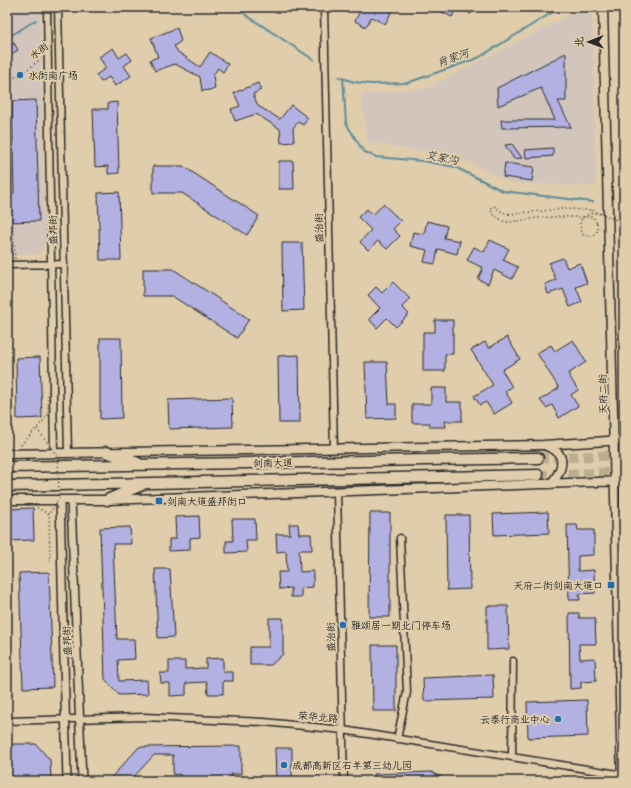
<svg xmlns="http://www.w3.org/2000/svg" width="631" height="788" font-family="'Shantell Sans','LXGW WenKai TC',sans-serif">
<rect width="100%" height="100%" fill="#dfcdab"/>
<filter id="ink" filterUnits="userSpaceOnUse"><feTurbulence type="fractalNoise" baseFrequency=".025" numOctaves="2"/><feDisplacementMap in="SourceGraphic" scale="8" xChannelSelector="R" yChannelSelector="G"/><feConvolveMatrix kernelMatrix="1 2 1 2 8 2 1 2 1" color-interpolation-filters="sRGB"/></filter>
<g filter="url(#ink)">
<path fill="#d2c5bc" d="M7,7H40L45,245L38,254H7Z
M585,7H592L596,186L510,183L461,158L368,142L361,95L428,88Z"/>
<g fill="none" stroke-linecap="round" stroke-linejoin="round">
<path stroke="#5f8c99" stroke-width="2" d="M238,7L246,15L314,60
M7,38L36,20
M339,77L354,82L371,84L407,83L478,58L561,7
M343,77L346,123L363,151L376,157L423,161L455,167L503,191L593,202"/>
</g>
<path fill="#b2b1e2" stroke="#2b2b2b" d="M362,7H394L385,24L371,17L366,27L355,21Z
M442,7H457L452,17L440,11Z
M457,7H474L471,14Z
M177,28L181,41L174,46L178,52L200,67L210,52L228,64L223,72L218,68L213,75L215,89L202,91L200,77L175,64L155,71L150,60L158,57L151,38Z
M14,43L18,50L7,57V47Z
M113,48L119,58L127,53L132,60L124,66L131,76L115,86L109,77L101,82L96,75L106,68L99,57Z
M566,53V101H558L571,127L502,128L501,120H555L541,88L498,106L497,88Z
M258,83L261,90L253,94L258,106L280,119L291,105L308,118L303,125L298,122L293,128L294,142L281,143L280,129L256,114L235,121L231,109L240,106L234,93Z
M36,100L39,221L7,222V193H14L12,101Z
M117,102L119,173L108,174V166L95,167L93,109H108V103Z
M512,144L522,158L514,159L505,145Z
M553,148V156L526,158L525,150Z
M279,161H293L294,189H279Z
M505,163L534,167L532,181L503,177Z
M153,166H183L259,216L247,235L182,193H153Z
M119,192L121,260H100L98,193Z
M383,204L401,221L393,229L400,236L387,249L378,241L368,250L360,242L371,230L358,217L367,209L373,215Z
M427,221L447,226L444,238L460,241L457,254L438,249L435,264L424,262L427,250L410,246L413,232L424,234Z
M490,240L509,249L503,260L518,267L512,279L494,270L488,284L478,279L483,268L467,260L474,247L484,252Z
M282,243H302L304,310L283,311Z
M563,258L567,268L580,263L587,283L576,287L582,302L570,307L563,289L548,294L545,284L556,280L549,263Z
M143,269H173L249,319L237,338L172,296H143Z
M393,282L410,299L402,307L409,314L396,327L387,318L377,328L369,319L380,308L368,295L376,287L382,293Z
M435,320H453V354H445V371H423V332H435Z
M507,337L520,359L502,370L512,387L505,391L512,403L494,414L486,402L480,405L474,396L493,385L471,350L485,342L489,348Z
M100,338H121L122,418L100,419Z
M573,340L586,362L568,374L578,390L571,395L578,406L559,418L552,405L546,408L540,400L559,388L537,353L551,345L555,351Z
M299,355L300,423H279L278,356Z
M40,357L42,418L17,419L16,358Z
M365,362H387L389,404H396V418L367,419Z
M431,388H446V402H462V421H445L446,427H430V423H412V404H431Z
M232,398L233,427L169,429L168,400Z
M33,508L34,540L7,541V509Z
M548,512L549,533L494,535L493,514Z
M370,513H390V617H369Z
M446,515H469L470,589L447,590Z
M199,516L200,537L190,538V550L169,551V539H176L175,517Z
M232,519H255L256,540H246L247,552L226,553V541H233Z
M289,524H298L299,534H311L312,550H299L300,572L313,571V587L301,588V597H291V588L279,589L278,572H287L286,551L277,552L276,534H290Z
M567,525H577L578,530H594V555L578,556V571L594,570L595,593L579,594L580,600H569Z
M130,527L131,544H113L117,639H134L135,659L118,660L119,681L147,680L148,694L119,695L105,679L100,528Z
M155,569H170L174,637L158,638Z
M49,572L53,687L23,688L19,573Z
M487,606H508L509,649L487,650Z
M569,613H579V618H595L596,644H579L580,659L595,658L596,681L581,682V688L570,689Z
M269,618H283V654L271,665H250V647H269Z
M372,645H396V711H373Z
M223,658V672H233V681H223V694H208L207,682L186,683V695L170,696V683H161L160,673H169V661H185V669L206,668V659Z
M493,675L494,699L424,701L423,678Z
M587,700L588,736L528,738L527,702Z
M8,744H36L50,760L51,781H9Z
M241,746V774H231L232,781H180V774L173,775V755H154L130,781H108L139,747Z
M275,748H292V781H276Z
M431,772L449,781H374V774Z"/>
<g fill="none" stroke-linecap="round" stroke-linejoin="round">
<path stroke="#bbad91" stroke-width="10" stroke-dasharray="10 5" stroke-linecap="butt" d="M538,458L624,455
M538,475L624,472"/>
<defs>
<path id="minor" d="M47,7L54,452
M58,7L68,452
M324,7L334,449
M7,265L64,264
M337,492L344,781
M7,721L143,717L264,722L343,730L624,775
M397,739L407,692L400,538
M512,757L513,661"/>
<path id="tertiary" d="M60,500L67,781
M71,500L82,781"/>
<path id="secondary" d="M603,7L622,781
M624,7V13
M544,445C548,447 553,448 556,451C567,460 559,476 550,484
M7,454L543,445L624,440
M7,500H107L624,481"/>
<path id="trunk" d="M106,452L138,463
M7,467L538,458
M7,486L538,475
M107,500L142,485"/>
</defs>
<use href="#minor" stroke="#2b2b2b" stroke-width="9"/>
<use href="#tertiary" stroke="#2b2b2b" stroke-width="10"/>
<use href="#secondary" stroke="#2b2b2b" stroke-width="11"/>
<use href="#trunk" stroke="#2b2b2b" stroke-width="13"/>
<path stroke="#2b2b2b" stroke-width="1.5" stroke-dasharray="1 3" stroke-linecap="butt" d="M7,80L20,75L41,59
M7,183L10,186L15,259
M509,214L502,212L494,206L491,208L492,214L505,222H510L545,217H593L597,223
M37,508L49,514L50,561"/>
<use href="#minor" stroke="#dfcdab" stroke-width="6"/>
<use href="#tertiary" stroke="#dfcdab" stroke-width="7"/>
<use href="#secondary" stroke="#dfcdab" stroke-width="8"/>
<use href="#trunk" stroke="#dfcdab" stroke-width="10"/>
<path stroke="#2b2b2b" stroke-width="1.5" stroke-dasharray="1 3" stroke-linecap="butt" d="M509,214L563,209L592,210L624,223
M597,223V232C593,237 588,237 582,234L580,224L582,218L592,213L602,214
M37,429L58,457L59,498L49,514
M21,445L48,416V391"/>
</g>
</g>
<g fill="#1f6fb2" stroke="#dfcdab" stroke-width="1.5">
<circle cx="20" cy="75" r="4"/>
<rect x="155" y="497" width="8" height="8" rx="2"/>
<rect x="607" y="581" width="8" height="8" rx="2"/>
<circle cx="343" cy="625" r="4"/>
<circle cx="558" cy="719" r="4"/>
<circle cx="284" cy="765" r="4"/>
</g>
<g text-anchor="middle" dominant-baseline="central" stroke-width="4" stroke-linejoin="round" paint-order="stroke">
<g font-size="10" fill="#2b2b2b" stroke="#dfcdab">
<text transform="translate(39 51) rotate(-38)">水街</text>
<text transform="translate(319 228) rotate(-91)">盛治街</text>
<text transform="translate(53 230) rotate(-91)">盛邦街</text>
<text transform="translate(603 394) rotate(-91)">天府二街</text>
<text transform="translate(273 463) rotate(-1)">剑南大道</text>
<text transform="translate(331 637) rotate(-91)">盛治街</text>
<text transform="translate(67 641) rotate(-93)">盛邦街</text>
<text transform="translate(318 717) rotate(5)">荣华北路</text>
</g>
<g font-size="10" fill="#2b2b2b" stroke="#dfcdab" text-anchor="start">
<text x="28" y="75">水街南广场</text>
<text x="167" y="501">剑南大道盛邦街口</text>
<text x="603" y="585" text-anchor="end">天府二街剑南大道口</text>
<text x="351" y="625">雅颂居一期北门停车场</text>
<text x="550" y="719" text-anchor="end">云泰行商业中心</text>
<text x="292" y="765">成都高新区石羊第三幼儿园</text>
</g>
<g font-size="11" font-style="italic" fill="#384346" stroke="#dfcdab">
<text transform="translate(453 58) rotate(-19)">肖家河</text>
<text transform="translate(442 158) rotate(11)">艾家沟</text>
</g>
</g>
<rect width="631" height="788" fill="none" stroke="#dfcdab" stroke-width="24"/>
<rect x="12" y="12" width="607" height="764" fill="none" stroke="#2b2b2b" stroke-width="1.5" filter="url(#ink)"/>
<g transform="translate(589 42) rotate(269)" stroke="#dfcdab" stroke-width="3" paint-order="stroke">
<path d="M0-3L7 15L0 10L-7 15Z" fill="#2b2b2b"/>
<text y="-6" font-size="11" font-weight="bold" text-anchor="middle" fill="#2b2b2b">北</text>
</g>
</svg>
